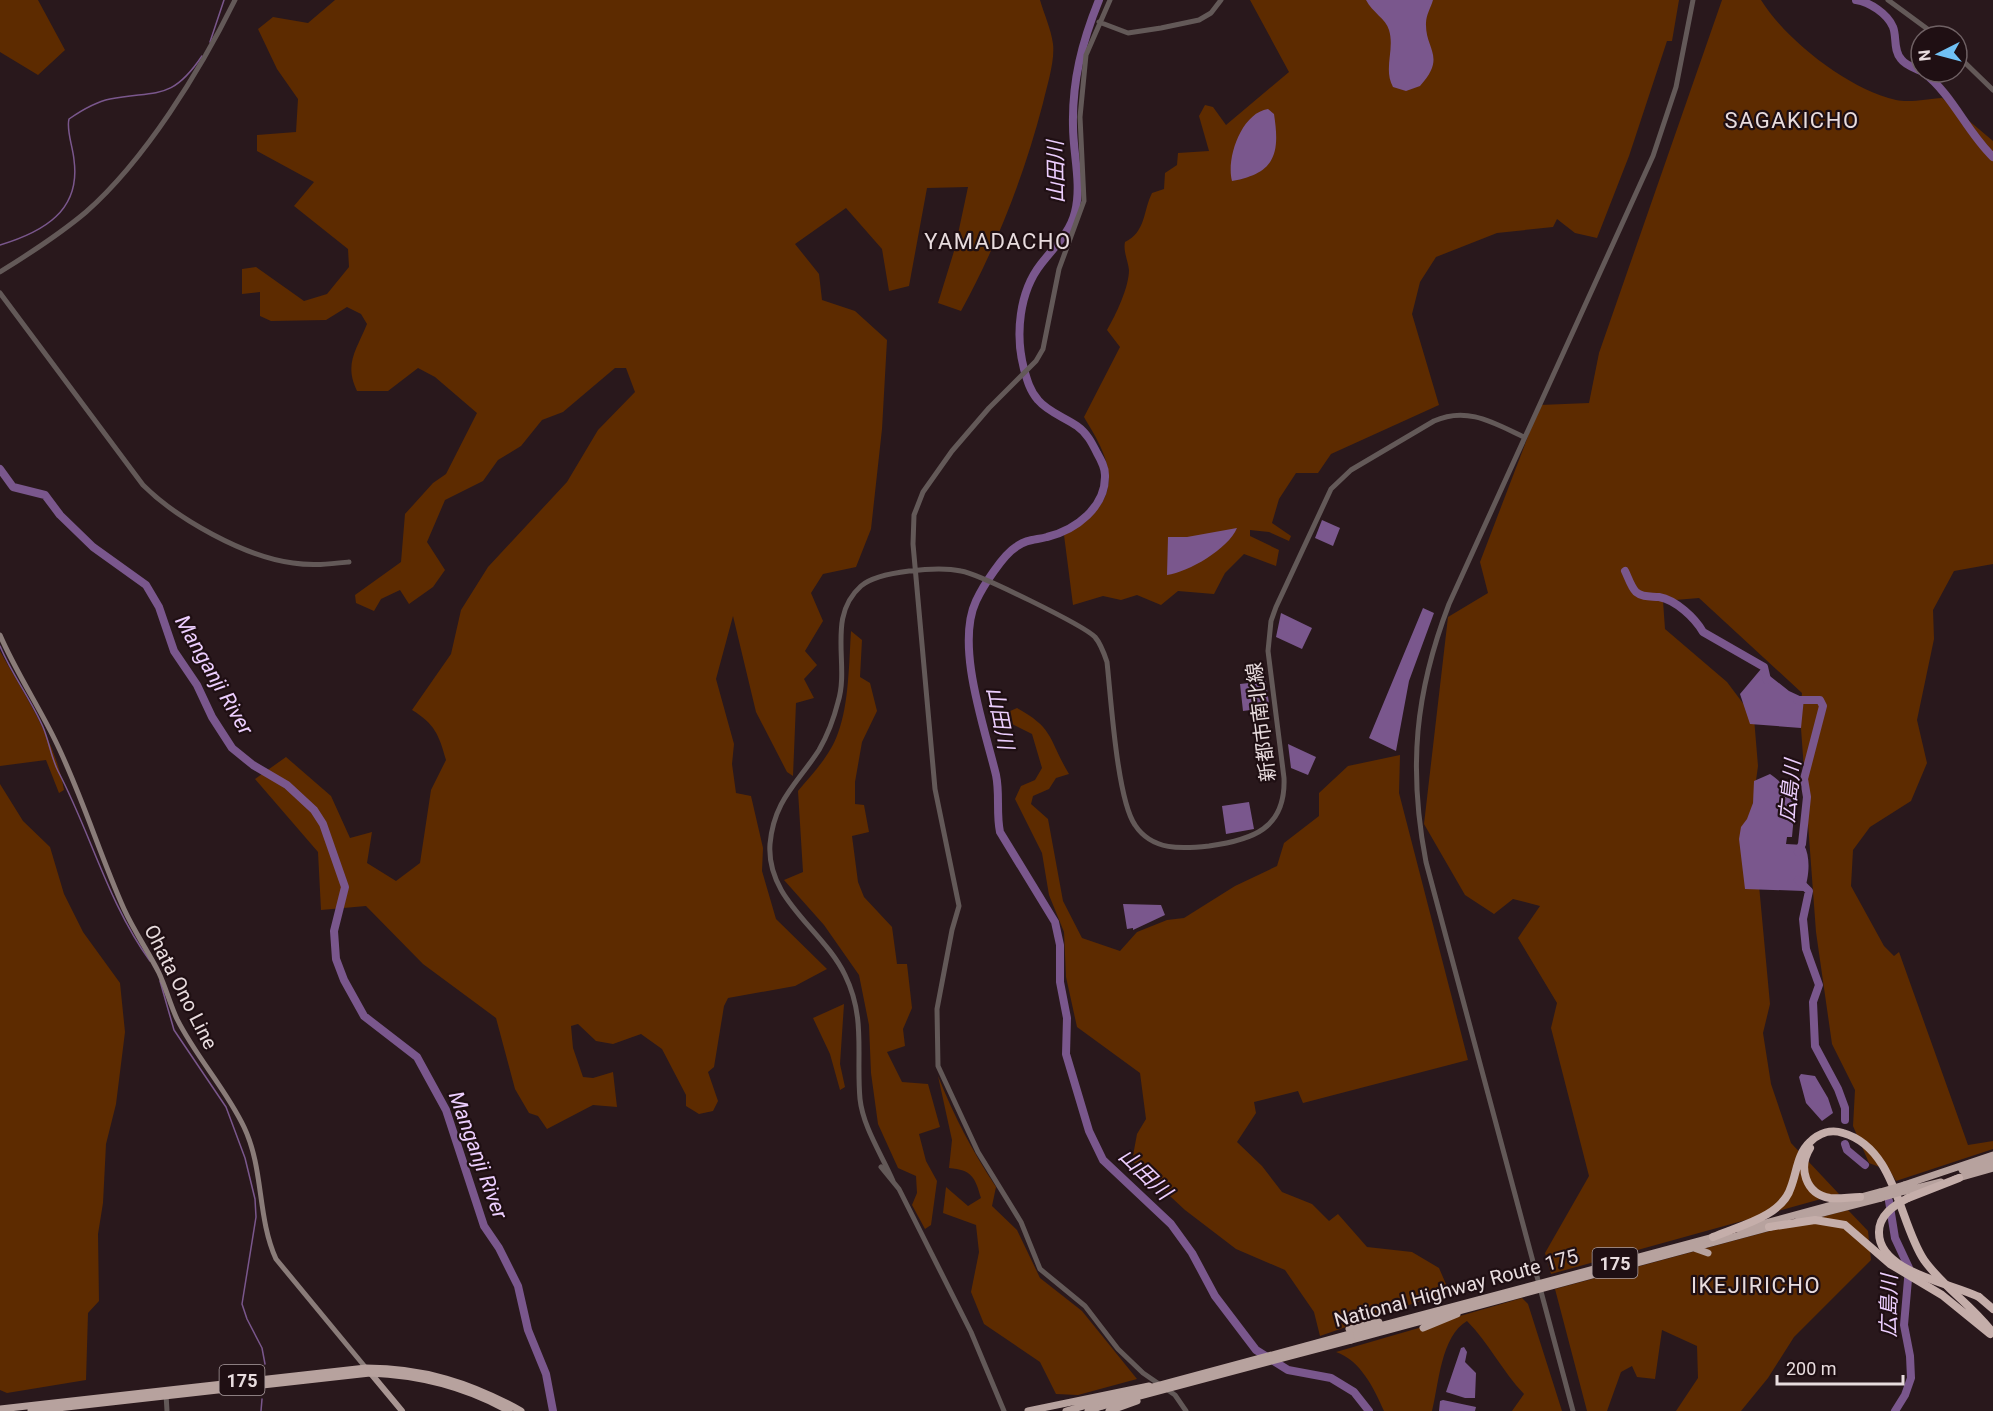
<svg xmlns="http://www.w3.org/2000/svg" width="1993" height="1411" font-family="Roboto,'Noto Sans JP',sans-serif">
<rect width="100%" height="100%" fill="#29181c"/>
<path fill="#5d2b00" d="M0,0H38L65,50L38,75L0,52Z
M335,0H1040C1044,14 1051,29 1053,44C1055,61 1047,86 1043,103C1024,176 997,245 961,311L938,303L955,248L968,187L927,188L909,286L889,291L882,249L846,208L795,244L819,274L822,300L855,311L887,340L882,429L871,529L856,567L823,574L811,593L823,621L805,651L817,665L804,679L814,698L796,703L793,776L787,772L756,712L733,616L716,679L734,744L732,764L736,793L751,796L763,848L762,871L776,919L827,969L795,986L728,998L724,1006L714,1067L708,1072L718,1101L713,1111L699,1114L686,1106V1095L662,1049L641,1034L613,1044L596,1041L578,1024L571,1026L573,1048L583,1077L593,1078L613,1072L617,1107L593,1105L547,1129L538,1116L529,1113L515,1089L496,1018L423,964L366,906L321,910L318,852L255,779L286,757L331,796L350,838L372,832L367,863L396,881L420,863L431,790L446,760C439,735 435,724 412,710L451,654L461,610L488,567L567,482L598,430L635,392L626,368H615L563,412L542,420L521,446L498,460L483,481L445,500L427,542L445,570L433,587L409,604L400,590L381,599L374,611L356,603L355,595L401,562L405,514L433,483L446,474L477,413L435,377L418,368L388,391H357C344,364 356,351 367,324L361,314L347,307L326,320L271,321L260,316V292L242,294V269L256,267L304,301L327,294L349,267L348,249L294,206L314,182L257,151V135L296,132L298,99L277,69L258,29L273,17L308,23Z
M1250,0H1679L1672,41H1667L1629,156L1597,238L1575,233L1557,219L1553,227L1497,233L1436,257L1420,282L1412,314L1439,405L1331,454L1318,473H1296L1279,499L1272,523L1291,536L1289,541L1269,532L1250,530V536L1279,550L1276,566L1244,554L1225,573L1214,594L1178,591L1161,605L1137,595L1121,600L1103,596L1073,605L1064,535C1075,525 1096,513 1103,501C1119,472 1098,441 1084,417L1120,347L1107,330C1116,315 1129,287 1129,270C1128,261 1123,251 1125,242C1146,232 1143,211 1152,193L1164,189L1165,173L1177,165L1178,153L1209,151L1199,116L1205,105L1213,107L1226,125L1289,72Z
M1722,0H1761C1786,40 1848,89 1896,100C1909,103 1928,99 1942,98L1993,141V564L1954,571L1933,610L1934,639L1917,720L1927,763L1911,801L1870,827L1853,850L1851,886L1884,946L1894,956L1899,952L1968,1145L1993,1141V1149L1896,1181L1890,1171L1869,1163L1853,1126L1855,1090L1832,1044L1816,932L1800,715L1802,693L1699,598L1663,601L1665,629L1727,682L1754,718L1758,766L1752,810L1770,1004L1763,1033L1771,1084L1791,1143L1839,1194L1551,1274L1545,1253L1589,1176L1551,1028L1557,1003L1518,938L1540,906L1513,899L1494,914L1465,895L1424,824L1448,617L1488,593L1480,562L1540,405L1589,403L1599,353Z
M851,631L862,640L860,677L870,683L877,711L862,742L855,782V804L864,805L869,832L852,836L858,882L864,897L892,927L897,964H907L912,1008L903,1029L905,1046L887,1052L902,1082L928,1084L940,1127L919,1134L926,1161L937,1181L931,1225L925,1229L912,1205L917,1193L916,1176L898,1168L878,1124L871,1073L869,1025L859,975L824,925L784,880L803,872L798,791C813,773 830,756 838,733C849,704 849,662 851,631Z
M0,651C24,695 55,739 64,790L59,793L46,760L0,766Z
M1017,708C1055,729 1048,739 1069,774L1056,778L1049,789L1033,796L1031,804L1048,819L1063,901L1082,938L1120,951L1137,932L1167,920L1184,918L1235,886L1277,866L1284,843L1319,816V793L1348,766L1400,755L1399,793L1468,1060L1303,1103L1298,1091L1254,1102L1256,1113L1237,1142L1262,1166L1282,1192L1312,1204L1329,1221L1338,1214L1367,1247L1412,1252L1439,1268L1449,1291L1320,1336L1314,1312L1285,1270L1236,1249L1185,1210L1132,1161L1137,1134L1146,1119L1140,1073L1077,1027L1066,977L1064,932L1049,895L1042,853L1015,799L1021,786L1035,780L1042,768L1032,734L1010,723L1008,712Z
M0,784L23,821L50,847L64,894L83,932L120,983L125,1032L116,1104L106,1144L103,1203L98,1234L99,1301L88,1313L86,1380L7,1393L0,1390Z
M844,1004L840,1064L845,1087L840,1090L830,1054L813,1018Z
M938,1076C954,1116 972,1151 996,1187L992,1206L1017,1230L1040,1278L1082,1311L1137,1379L1078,1395L1056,1394L1040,1362L984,1324L971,1292L979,1252L976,1225L943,1213L946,1187L968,1206L981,1198C975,1177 972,1170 949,1168L952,1140Z
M1848,1210L1868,1231L1871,1260L1794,1337L1768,1378L1741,1411H1676L1698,1378L1697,1346L1662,1330L1655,1379L1637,1377L1632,1366L1621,1372L1607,1411H1587L1555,1289Z
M1522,1298L1528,1304L1562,1411H1512L1524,1394C1502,1371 1489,1343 1467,1321C1441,1336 1439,1383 1432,1411H1384C1374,1388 1360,1360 1336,1352Z"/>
<path fill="#7a578d" d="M1366,0H1433C1431,7 1426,15 1426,23C1425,50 1447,56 1420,86L1406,91L1393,87C1383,69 1395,50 1389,30C1386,19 1372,12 1366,0Z
M1268,109L1274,114C1280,153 1276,173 1232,181C1226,159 1241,113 1268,109Z
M1322,520L1340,528L1333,546L1315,538Z
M1237,528C1228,549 1189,572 1167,575L1168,537H1187Z
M1423,608L1434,613L1409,681L1396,751L1369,738Z
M1281,613L1312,628L1302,649L1276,637Z
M1761,669L1789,691L1804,698L1801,728L1750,724L1740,694Z
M1266,681L1269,704L1266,708L1243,711L1240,684Z
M1288,744L1316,757L1308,775L1291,768Z
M1770,774C1798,794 1795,804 1792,837H1787L1786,844L1804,845C1811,857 1809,878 1804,891L1745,889L1739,839L1741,827L1747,819L1753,803L1754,781Z
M1249,802L1254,829L1226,834L1222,806Z
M1123,904L1161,905L1165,915L1133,930V928L1127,929Z
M1801,1074L1815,1076L1828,1098L1833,1113L1822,1121L1806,1103L1799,1077Z
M1464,1347L1467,1352L1465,1362L1476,1373L1475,1398H1465L1446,1392L1461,1348Z
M1443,1400L1476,1407L1475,1411H1439L1440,1401Z"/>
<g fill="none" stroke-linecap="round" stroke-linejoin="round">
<path stroke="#7a578d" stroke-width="1.5" d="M210,42L224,0
M0,245C43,232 81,211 74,160C73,147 66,130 69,119C82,110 95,102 110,99C156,90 171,102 202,56
M0,646C12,675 31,699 43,727C49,741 51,757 58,771C91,834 108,903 150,961
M160,981L174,1030L226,1107L245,1158L255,1199L256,1217L242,1304L247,1319L262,1348L265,1364
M1844,1108H1845
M263,1373L264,1369
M262,1394L263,1389
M261,1411L262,1399"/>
<path stroke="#7a578d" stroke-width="8" d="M1099,0C1082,42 1072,81 1073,126C1073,154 1082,184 1075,212C1070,233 1054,247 1041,264C1019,292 1015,335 1024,369C1027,380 1030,391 1038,400C1048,412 1064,417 1077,426C1087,433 1092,443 1097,453C1101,460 1105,467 1105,475C1106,507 1076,530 1047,537C1036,540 1026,539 1016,547C1003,555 983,586 976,601C955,646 985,729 996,775C1000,794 996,813 1000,832L1055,922L1060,945V982L1067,1018L1066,1054L1089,1131L1103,1160L1171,1224L1192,1253L1215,1296L1256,1350L1288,1370L1331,1378L1354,1392L1369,1411
M1856,0C1869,2 1887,13 1893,27C1897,37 1893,50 1901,59C1905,65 1914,68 1921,71
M1923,72C1953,95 1966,131 1993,157
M0,469L13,487L45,495L60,515L93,547L146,585L159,607L174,651L197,685L212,717L232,748L253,765L287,785L314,810L323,824L345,887L334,931L336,959L344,980L364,1016L417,1057L446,1110L484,1226L499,1248L518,1286L528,1330L546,1374L553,1411
M1625,571C1628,577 1631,587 1636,592C1643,598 1652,596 1659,597C1676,600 1695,618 1703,632L1764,667L1767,680
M1797,700H1820L1823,706L1804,779L1807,797L1802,844L1798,852
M1798,880L1809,891L1803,919L1806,949L1819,985L1813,1002L1815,1046L1838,1089L1845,1108V1120
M1845,1144L1847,1150L1865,1165
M1889,1201L1895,1238L1909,1268L1904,1325L1910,1356L1911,1378L1905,1395L1895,1411"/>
<path stroke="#635958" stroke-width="5" d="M1110,0L1086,55L1080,117L1084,201L1059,269L1043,349L1036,361L989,408L952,451L923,492L914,515L913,544L935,789L959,906L952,930L937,1009L938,1066L978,1152L1021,1222L1040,1269L1085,1306L1118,1349L1143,1373L1175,1395L1186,1411
M1888,0L1937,36
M1099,22L1128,33L1161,28L1199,20L1211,13L1221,0
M1957,55L1993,90
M0,272C29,254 60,234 86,212C145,160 200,71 235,0
M0,293L143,485C177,519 245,557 293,563C312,566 330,564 349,562
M881,1167L899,1189L971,1332L1004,1411
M893,1181C882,1155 863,1127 860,1099C856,1054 866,1018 845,975C823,929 766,900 770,844C774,800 797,784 819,750C827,736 834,718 838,702C850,664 826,617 861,586C878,571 939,566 961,571C979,574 1083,625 1095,637C1101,644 1104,653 1107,662C1111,698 1117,799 1135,825C1152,851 1182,849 1209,846C1252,840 1286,829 1284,778L1268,651L1271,621L1276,607L1331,489L1351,470L1434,421C1467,406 1494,423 1524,437
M166,1394L167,1411
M1573,1411L1426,862C1408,768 1415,693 1449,604L1653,156L1676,87L1693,0"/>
<path stroke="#8a7c79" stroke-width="5" d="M0,635C16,672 38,705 55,740C82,795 99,853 124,909C134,931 148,951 159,973C166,988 170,1004 177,1019C196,1057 226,1089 244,1127C264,1169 257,1217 276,1259L366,1368"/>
<path stroke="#a99693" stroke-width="6" d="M368,1370L402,1411"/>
<path stroke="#b7a29e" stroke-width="7" d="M1962,1170L1993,1162
M1955,1179L1993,1168
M1904,1185L1993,1155
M1905,1191L1941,1182
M1799,1219L1881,1198
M1740,1230L1880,1192
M1694,1248L1708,1253
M1423,1328L1457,1314
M1349,1329L1379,1322
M1350,1334L1718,1236
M1351,1340L1774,1226
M0,1409L366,1368C423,1368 471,1383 521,1411
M31,1411L370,1373C420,1375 465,1386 509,1411
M1028,1411L1149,1386
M1066,1411L1101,1401
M1088,1411L1102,1406"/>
<path stroke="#c5aeaa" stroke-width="8" d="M1810,1148C1798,1167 1805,1194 1830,1198C1840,1199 1850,1197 1860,1197
M1908,1198L1959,1178
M1769,1227L1815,1220L1845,1225L1890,1264L1942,1295L1990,1334
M1713,1237C1738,1226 1782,1217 1791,1187C1797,1172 1797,1154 1810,1142C1819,1133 1831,1129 1843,1133C1896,1148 1899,1223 1924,1260C1943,1287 1973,1306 1993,1333
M1979,1297L1993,1309"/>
<path stroke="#b7a29e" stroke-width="7" d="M1880,1192L1904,1185
M1881,1198L1905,1191
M1101,1401L1350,1334
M1102,1406L1351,1340
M1109,1411L1137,1401"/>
<path stroke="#c5aeaa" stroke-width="8" d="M1908,1198C1894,1205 1879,1215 1879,1232C1878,1272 1951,1283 1979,1297"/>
</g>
<g text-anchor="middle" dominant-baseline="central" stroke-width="4.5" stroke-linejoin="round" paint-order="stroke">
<g fill="#1f0f13" stroke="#ac9ea1" stroke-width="1.5">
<rect x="1592.5" y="1248" width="45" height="30" rx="4.5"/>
<rect x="219.5" y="1365" width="45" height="30" rx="4.5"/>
</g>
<g font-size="18" font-weight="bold" fill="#e8dcde">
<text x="1615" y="1263">175</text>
<text x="242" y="1380">175</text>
</g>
<g font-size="20" fill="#e8dcde" stroke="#1f0f13">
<text transform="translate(1261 722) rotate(-97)">新都市南北線</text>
<text transform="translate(181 987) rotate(63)">Ohata Ono Line</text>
<text transform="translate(1456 1288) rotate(-15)">National Highway Route 175</text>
</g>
<g font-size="21" font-style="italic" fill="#edcfff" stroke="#1f0f13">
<text transform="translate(1056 172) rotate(-91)">山田川</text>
<text transform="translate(214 675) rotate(60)">Manganji River</text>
<text transform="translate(1000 718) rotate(79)">山田川</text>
<text transform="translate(1790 791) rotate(-84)">広島川</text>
<text transform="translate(478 1155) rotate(70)">Manganji River</text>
<text transform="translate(1145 1174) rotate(44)">山田川</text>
<text transform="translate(1889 1306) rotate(-89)">広島川</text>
</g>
<g font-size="22" letter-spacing="1.5" fill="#e8dcde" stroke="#1f0f13">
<text x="1792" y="120">SAGAKICHO</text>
<text x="998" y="241">YAMADACHO</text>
<text x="1756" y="1285">IKEJIRICHO</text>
</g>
</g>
<g transform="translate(1939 54) rotate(264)"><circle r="28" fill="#1f0f13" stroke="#6f6164" stroke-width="1.5"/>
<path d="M0-4.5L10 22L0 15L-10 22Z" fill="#70c1f4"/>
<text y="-9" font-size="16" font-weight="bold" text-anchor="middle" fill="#e8dcde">N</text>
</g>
<path d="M1777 1375v9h126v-9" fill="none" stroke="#e8dcde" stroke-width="3"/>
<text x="1786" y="1375" font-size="18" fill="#e8dcde" stroke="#1f0f13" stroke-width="4.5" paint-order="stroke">200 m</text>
</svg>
